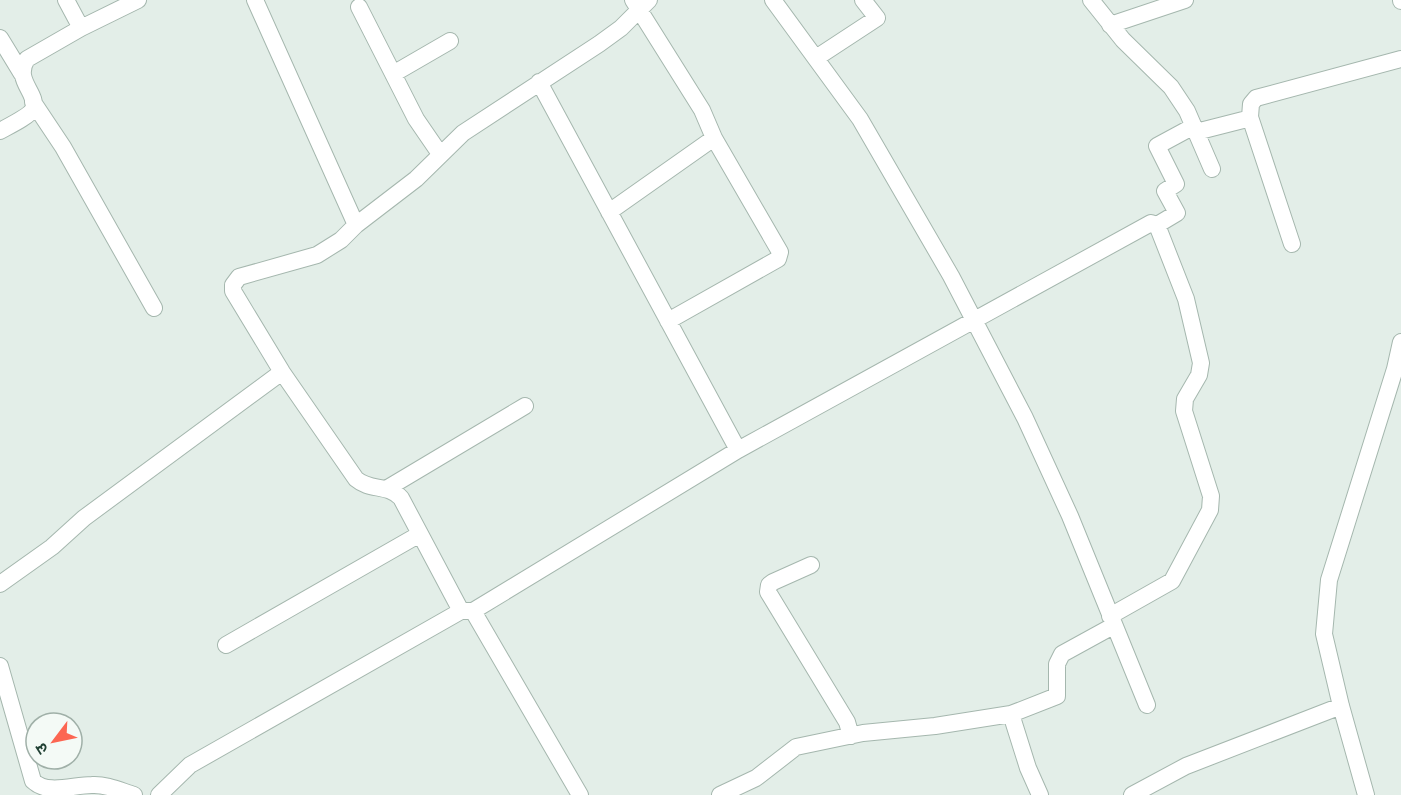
<svg xmlns="http://www.w3.org/2000/svg" width="1401" height="795" font-family="'Open Sans','Noto Sans Devanagari',sans-serif">
<rect width="100%" height="100%" fill="#e3eee8"/>
<g fill="none" stroke-linecap="round" stroke-linejoin="round">
<defs>
<path id="minor" d="M66,0L81,28
M255,0L356,225L341,240L317,255L239,277L233,285V291L282,372L356,479C370,491 388,484 401,498L461,611H473L580,795
M633,0L702,110L714,138L780,252L778,259L668,321
M773,0L860,119L951,276L1025,418L1070,516L1147,705
M1091,0L1123,40L1171,87L1187,111L1212,169
M1401,0V1
M359,7L416,119L440,154
M1110,25L1185,0
M0,38L22,74
M816,58L877,18L863,0
M393,74L450,41
M539,82L738,450
M33,102L63,147L154,308
M1250,117L1292,244
M0,131C7,127 30,116 33,109C39,93 13,81 27,59L81,28L138,0
M1196,132L1247,119L1250,117L1251,104L1256,98L1401,59
M609,212L714,138
M356,225L416,179L463,133L599,44L621,28L649,0
M1157,225L1177,213L1165,191L1176,184L1157,146L1194,126
M386,489L525,406
M811,565L773,582L769,585L768,592L847,722L851,736
M0,584L52,547L84,518L282,372
M473,611L738,450L1151,223L1157,225L1186,299L1201,363L1199,375L1185,399L1184,411L1211,496L1210,510L1172,581L1110,616
M226,645L420,534
M0,666L33,781C48,795 72,785 92,785C106,784 121,791 134,795
M1011,714L1057,696V664L1062,654L1113,626
M159,795L190,765L461,611
M720,795L756,778L796,747L863,733L935,726L1011,714L1028,768L1040,795
M1132,795L1186,766L1341,706
M1366,795L1341,706L1324,634L1329,580L1395,369L1401,342"/>
</defs>
<use href="#minor" stroke="#a5b7ae" stroke-width="18"/>
<use href="#minor" stroke="#fff" stroke-width="16"/>
</g>
<g transform="translate(54 741) rotate(238)"><circle r="28" fill="#f4faf6" stroke="#a0b0a8" stroke-width="1.5"/>
<path d="M0-4.5L10 22L0 15L-10 22Z" fill="#fc6652"/>
<text y="-9" font-size="16" font-weight="bold" text-anchor="middle" fill="#214134">उ</text>
</g>
</svg>
